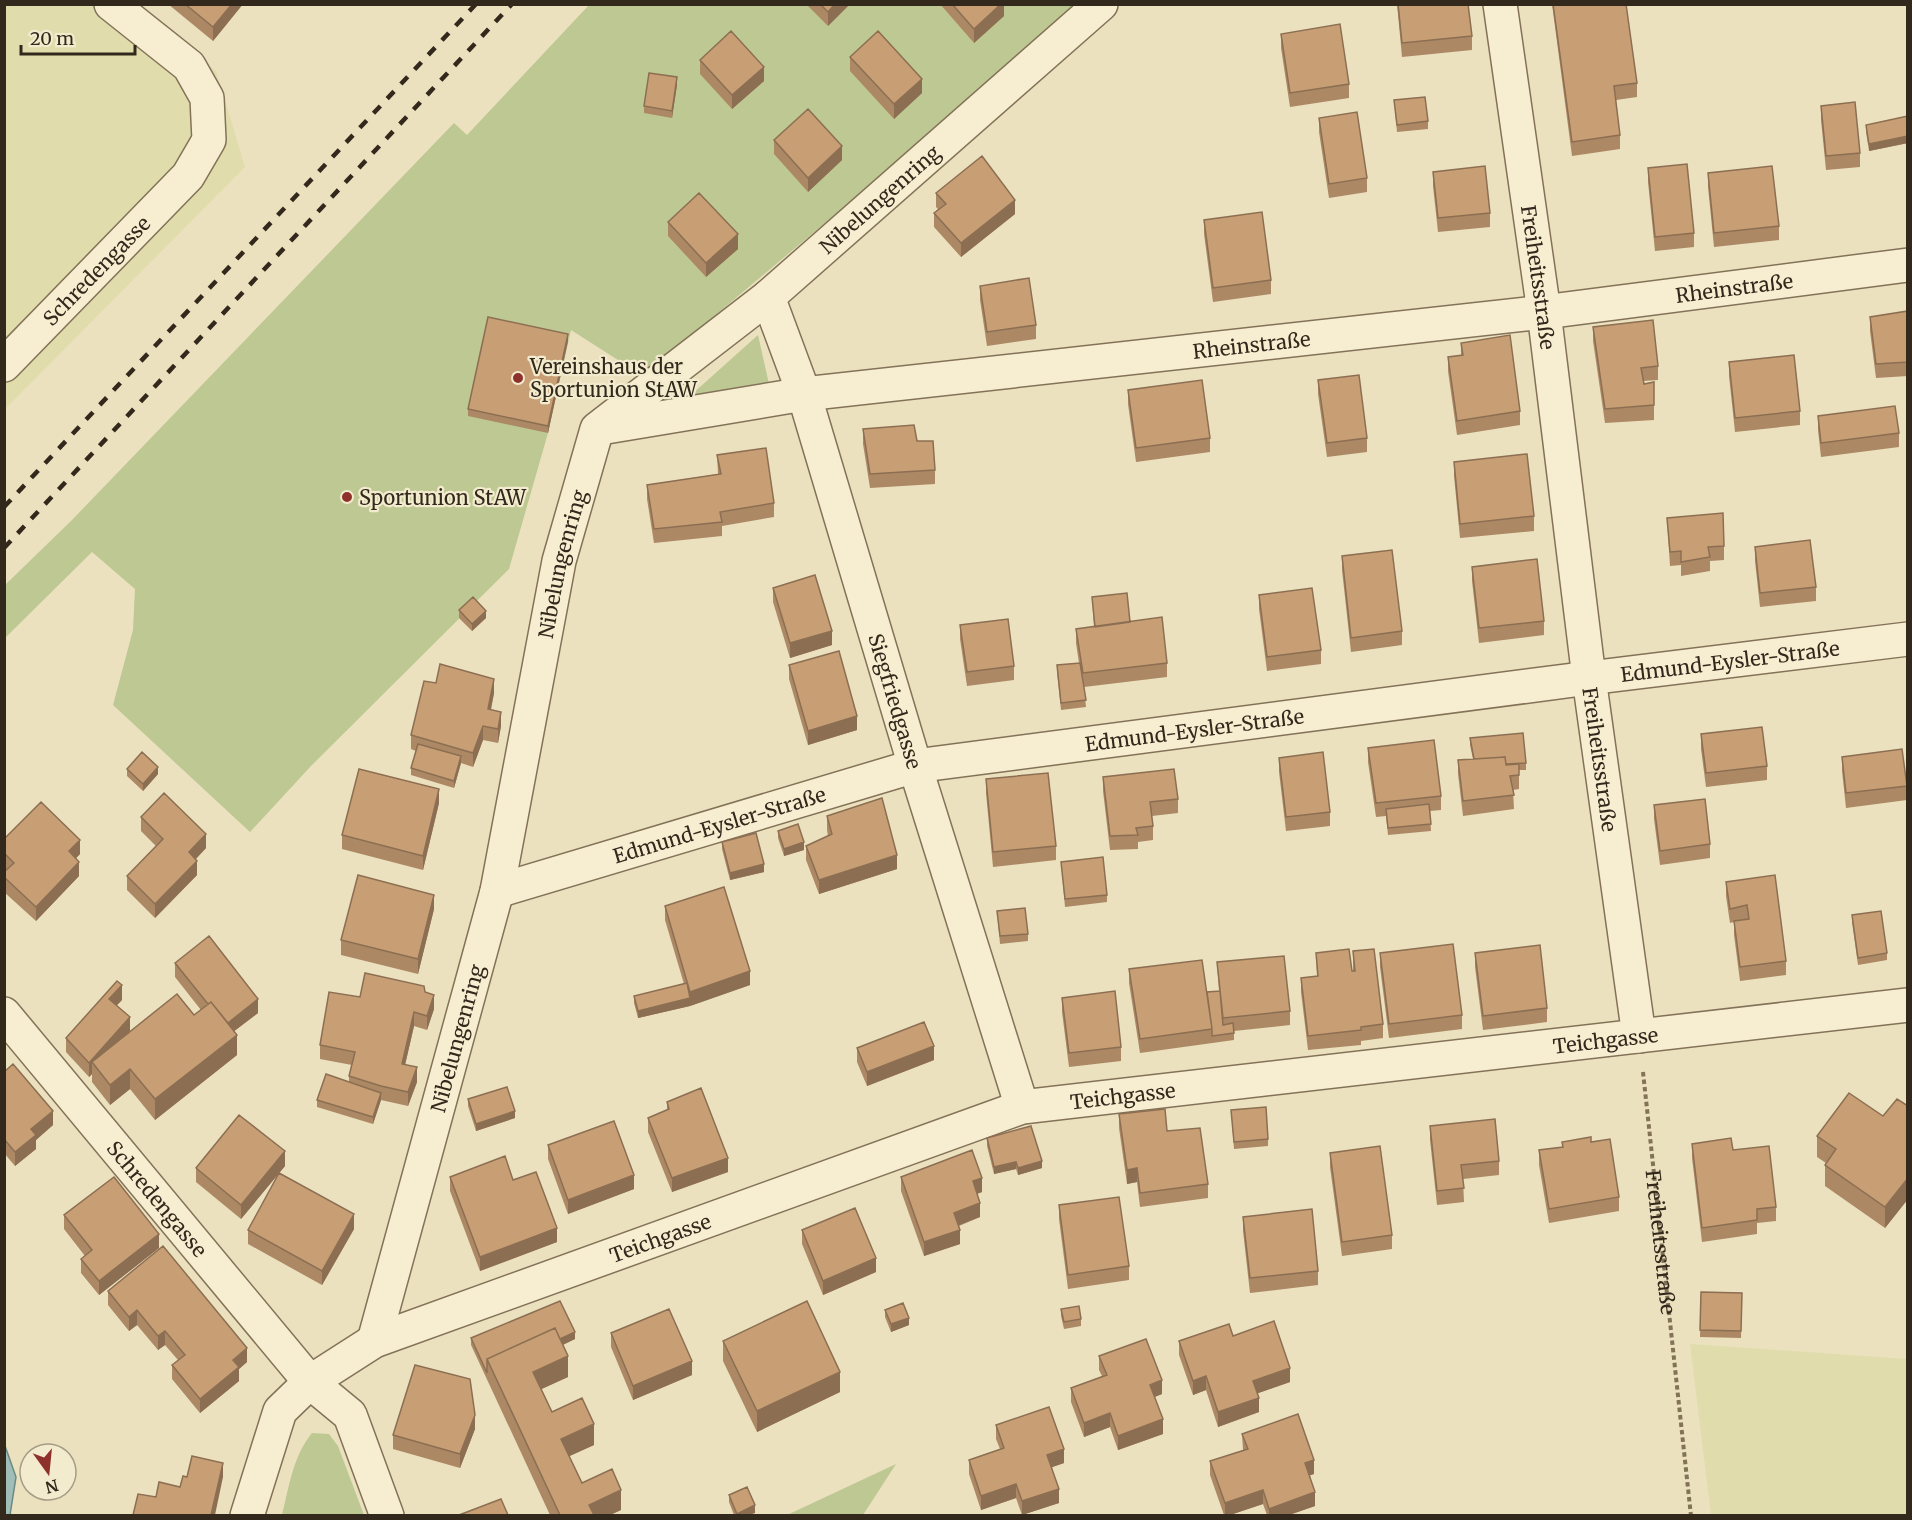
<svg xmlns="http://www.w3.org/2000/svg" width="1912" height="1520" font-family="Merriweather,serif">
<rect width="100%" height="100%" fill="#ebe1be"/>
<path fill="#e0dcac" d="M5,5H128L216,71L245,167L5,409Z
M1690,1344L1907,1359V1515H1711Z"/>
<path fill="#bec893" d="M589,5H1084L643,376L571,330L548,433L509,569L311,766L250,832L113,705L133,630L135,589L92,552L5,638V585L72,520L454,123L467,135Z
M758,335L769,384L691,395Z
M312,1433L329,1434L338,1446L364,1515H282C289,1487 293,1456 312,1433Z
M896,1464L863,1515H787Z"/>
<path fill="#a1bdb7" stroke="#698a84" stroke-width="1.5" d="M4,1443L16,1477L10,1515H5Z"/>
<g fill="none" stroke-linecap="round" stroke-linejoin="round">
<defs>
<g id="street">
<path id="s2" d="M1500,4L1544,312L1589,678L1639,1036"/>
<path id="s3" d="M768,297L804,394L915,766L1022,1107"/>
<path id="s4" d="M4,365L188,176L209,140L207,98L189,66L111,4"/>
<path id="s5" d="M600,428L804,394L1544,312L1908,265"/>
<path id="s6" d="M497,891L915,766L1589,678L1908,639"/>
<path id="s7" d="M4,1014L310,1382L350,1415L387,1516"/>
<path id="s8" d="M374,1341L497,891L559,561L597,429L768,297L1101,4"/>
<path id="s9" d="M247,1516L280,1411L310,1382L374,1341L1022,1107L1908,1005"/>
</g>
</defs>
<use href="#street" stroke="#837258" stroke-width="36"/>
<path stroke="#837258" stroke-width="4" stroke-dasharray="4.5 3" stroke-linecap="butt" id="s1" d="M1643,1072L1691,1516"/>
<use href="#street" stroke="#f7eed1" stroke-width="33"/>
<path stroke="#33281c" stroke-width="4.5" stroke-dasharray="10 10" stroke-linecap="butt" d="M4,507L476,4
M4,548L512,4"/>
</g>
<path fill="#ac8865" d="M168,4H243L213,41Z
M806,4H850L828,26Z
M940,4H1004V16L974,43Z
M1397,4H1468L1472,36V50L1402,57Z
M1552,4H1626L1637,83V97L1616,100L1620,135V149L1572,156Z
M1281,34L1349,84V98L1290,107L1281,48Z
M850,57L922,93L894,119L850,71Z
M700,60L764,81L732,109L700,74Z
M677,85L672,118L644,113V106Z
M1394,100L1428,121V129L1397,132Z
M1821,106L1860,153V167L1826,170L1821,120Z
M1908,116V143L1869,151L1866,132V125Z
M1319,118L1367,178V192L1329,198L1319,132Z
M774,140L842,160L808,192L774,154Z
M1648,168L1694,233V247L1655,251L1648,182Z
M1433,172L1490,213V227L1438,232L1433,186Z
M1708,173L1779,226V240L1714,247L1708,187Z
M936,193L1015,214L961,257L934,227V213L938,209L936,207Z
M1204,220L1271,280V294L1213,302L1204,234Z
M668,222L738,249L706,277L668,236Z
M980,286L1036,325V339L987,346L980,300Z
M1908,311V376L1876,378L1870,331V317Z
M1593,327L1658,366V380L1643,381L1644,384L1654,382V420L1605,423L1593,341Z
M568,341L548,433L468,416V409Z
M1461,343L1520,411V425L1457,435L1448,371V357L1461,355Z
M1729,362L1800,411V425L1735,432L1729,376Z
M1318,380L1367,438V452L1327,457L1318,394Z
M1128,390L1210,438V452L1136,462L1128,404Z
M1818,416L1899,433V447L1821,457L1818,430Z
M863,429L917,441L935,470V484L870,488L863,444Z
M717,455L774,503V517L722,526V536L654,543L647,499V485L718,474Z
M1454,462L1534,516V531L1460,538L1454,476Z
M1667,518L1724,546V560L1710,561V571L1681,576V565L1670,566Z
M1755,547L1816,587V601L1760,607L1755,561Z
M1342,556L1402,631V645L1351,652L1342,570Z
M1472,567L1544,621V635L1479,643L1472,581Z
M773,588L832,645L790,658L773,602Z
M1259,595L1321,650V664L1267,671L1259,609Z
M1092,597L1130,622L1167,663V677L1084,687L1086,707L1061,710L1057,672V665L1079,663L1076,643V629L1094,627Z
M459,610L486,618L472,631L459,618Z
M960,625L1014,666V680L967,686L960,639Z
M789,665L857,730L808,745L789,679Z
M494,693L491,710L501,726L498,743L483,740L473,767L461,763L454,788L411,775V768L416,751L411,749V735Z
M1701,734L1767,766V780L1706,787L1701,749Z
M1470,738L1526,763V770H1519V789L1513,790L1514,809L1463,816L1458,774V760L1473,759L1470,745Z
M1368,748L1441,796V810L1430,811L1431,831L1388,835L1386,816L1376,817L1368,762Z
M1842,757L1907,786V800L1846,808L1842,771Z
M1279,758L1330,812V826L1286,831L1279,772Z
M127,769L158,774L143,791L127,776Z
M1103,777L1178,799V813L1152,816L1153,826V840L1138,842V849L1110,850L1103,791Z
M986,779L1056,846V860L993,867L986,793Z
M439,803L423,870L342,849V835Z
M1654,805L1710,844V858L1660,865L1654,819Z
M827,816L897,869L819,894L806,860V846L828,836L827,830Z
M141,817L206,848L196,859L197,875L155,918L127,890V876L156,846L141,831Z
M778,831L804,850L784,856L778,838Z
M4,839L80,854L76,858L79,876L36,921L4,892V872L7,870L4,868Z
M722,842L764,872L730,880L722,849Z
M1061,862L1107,895V902L1065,907Z
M1775,875L1786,961V975L1740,981L1734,935V922L1730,923L1726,896V882Z
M665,906L750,985L690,1006L638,1018L634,1003V996L684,984L665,920Z
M434,909L418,974L341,955V940Z
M997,911L1028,934V941L1000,944Z
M1852,915L1887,953V960L1858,965L1852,922Z
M1353,951L1383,1024V1038L1361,1041V1045L1308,1050L1301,992V978L1317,977L1316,953L1352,971H1353Z
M1380,953L1462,1015V1029L1389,1038L1380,967Z
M1475,953L1547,1008V1022L1483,1030L1475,967Z
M1217,962L1290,1011V1025L1234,1031V1040L1140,1053L1129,983V969L1207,992L1219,991Z
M175,963L258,1013L234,1031L237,1055L155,1120L130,1089L110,1105L92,1082V1074L89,1077L66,1052V1038L122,1000L116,1006L130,1032L194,1015L201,1010L175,977Z
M425,992L434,1009L427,1030L414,1026L405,1065L417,1082L408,1106L381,1100L373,1124L317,1107V1100L349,1082V1076L352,1065L320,1059V1045Z
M1062,998L1121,1047V1061L1069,1067L1062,1012Z
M857,1048L934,1060L867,1086L857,1062Z
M4,1072L53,1125L36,1140V1149L15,1166L4,1153Z
M468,1099L515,1118L476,1131L468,1106Z
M667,1102L728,1172L672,1192L648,1132V1118L667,1110Z
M1908,1106V1199L1885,1228L1825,1186V1165L1826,1163L1817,1157V1136L1883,1116Z
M1231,1110L1268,1139V1146L1234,1149Z
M1119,1114L1167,1131L1208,1184V1198L1140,1207L1137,1182L1127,1184L1119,1128Z
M1430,1126L1499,1161V1175L1463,1179L1464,1202L1437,1205L1430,1140Z
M987,1138L1042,1168L1018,1175L1016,1169L994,1174L987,1146Z
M1562,1142H1591L1619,1197V1211L1549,1223L1539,1165V1150L1562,1147Z
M1692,1144L1733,1150L1776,1207V1221L1757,1223V1234L1702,1242L1692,1158Z
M548,1145L634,1189L568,1214L548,1159Z
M1330,1153L1392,1235V1249L1342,1256L1330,1167Z
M285,1166L241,1219L196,1182V1168Z
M450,1177L513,1180L557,1242L480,1271L450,1191Z
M901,1177L982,1192L977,1194L980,1217L959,1226L960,1244L924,1256L901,1191Z
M1059,1205L1129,1266V1280L1068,1289L1059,1219Z
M64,1215L159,1248L99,1295L81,1273V1259L85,1256L64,1229Z
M1243,1217L1318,1271V1285L1250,1293L1243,1231Z
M354,1229L322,1285L248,1244V1230Z
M802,1230L876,1272L823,1295L802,1244Z
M108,1291L247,1362L239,1369V1381L200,1413L172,1379V1365L178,1360L165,1345L158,1350L137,1325L129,1331L108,1305Z
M1701,1292L1742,1293L1741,1338L1700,1337Z
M1061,1309L1081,1319V1326L1064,1329L1061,1316Z
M885,1310L909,1325L891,1332L885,1317Z
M611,1333L692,1375L633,1400L611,1347Z
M1233,1336L1290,1382L1258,1393L1259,1412L1218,1427L1206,1390L1193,1395L1179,1355V1341Z
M471,1338L575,1339L563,1345L568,1377L541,1389L552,1412L594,1445L569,1456L582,1483L621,1510L610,1515H550L471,1345Z
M723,1341L840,1392L757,1432L723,1361Z
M1099,1356L1162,1394L1154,1397L1163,1434L1118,1450L1110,1427L1084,1437L1071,1402V1388L1102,1376L1099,1370Z
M996,1425L1064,1463L1052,1467L1059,1503L1022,1515L1016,1498L981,1510L969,1474V1460L1000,1449L996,1439Z
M475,1429L460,1468L393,1449V1435Z
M1242,1434L1314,1474L1310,1475L1315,1506L1289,1515H1267L1263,1504L1230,1515H1224L1210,1475V1461L1243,1450Z
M729,1495L755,1513L748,1515H734L729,1502Z"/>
<path fill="#8c6f52" d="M232,4H243L213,41V27Z
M835,4H850L828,26V12Z
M1001,4H1004V16L974,43V29Z
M764,67V81L732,109V95Z
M677,77V85L672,118V111Z
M922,79V93L894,119V104Z
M1908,136V143L1869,151V144Z
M842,146V160L808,192V178Z
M1015,200V214L961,257V243Z
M738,234V249L706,277V263Z
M568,334V341L548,433V426Z
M486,611V618L472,631V624Z
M832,631V645L790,658V643Z
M494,679V693L488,723V709Z
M501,712V726L498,743V729Z
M857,716V730L808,745V731Z
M483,726V740L473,767V753Z
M461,756V763L454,788V781Z
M158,767V774L143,791V784Z
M439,789V803L423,870V856Z
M206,834V848L189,866V852Z
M80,840V854L69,865V851Z
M804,842V850L784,856V849Z
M897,855V869L819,894V880Z
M197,861V875L155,918V904Z
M79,862V876L36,921V907Z
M764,864V872L730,880V873Z
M434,895V909L418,974V959Z
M750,971V985L690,1006V992Z
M122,985V1000L109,1013V999Z
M434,995V1009L427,1030V1016Z
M690,998V1006L638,1018V1011Z
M258,999V1013L224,1039V1025Z
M414,1012V1026L402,1078V1064Z
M130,1017V1032L92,1062V1074L89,1077V1063Z
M237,1035V1055L155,1120V1099Z
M934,1046V1060L867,1086V1072Z
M417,1067V1082L408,1106V1092Z
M130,1069V1089L110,1105V1085Z
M381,1093V1100L373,1124V1117Z
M53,1111V1125L36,1140V1149L15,1166V1152L31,1129Z
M515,1111V1118L476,1131V1124Z
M285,1151V1166L241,1219V1205Z
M728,1158V1172L672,1192V1178Z
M1042,1161V1168L1018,1175V1168Z
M1016,1162V1169L994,1174V1167Z
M1137,1168V1182L1127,1184V1170Z
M634,1175V1189L568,1214V1200Z
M982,1178V1192L973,1195V1181Z
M1908,1178V1199L1885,1228V1207Z
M980,1203V1217L954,1227V1213Z
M354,1214V1229L322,1285V1271Z
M557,1228V1242L480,1271V1257Z
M960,1230V1244L924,1256V1242Z
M159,1234V1248L99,1295V1281Z
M876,1258V1272L823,1295V1281Z
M137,1310V1325L129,1331V1317Z
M909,1318V1325L891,1332V1324Z
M165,1331V1345L158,1350V1336Z
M575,1332V1339L495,1376L493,1370Z
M247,1348V1362L239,1369V1381L200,1413V1399L233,1360Z
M568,1356V1377L533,1393V1372Z
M692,1361V1375L633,1400V1386Z
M1290,1368V1382L1253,1395V1381Z
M840,1372V1392L757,1432V1411Z
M1206,1376V1390L1193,1395V1381Z
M1162,1380V1394L1150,1399V1385Z
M1259,1398V1412L1218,1427V1412Z
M1110,1413V1427L1084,1437V1423Z
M475,1415V1429L460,1468V1454Z
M1163,1419V1434L1118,1450V1436Z
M594,1424V1445L561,1460V1439Z
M1064,1449V1463L1047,1469V1455Z
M1314,1460V1474L1305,1477V1463Z
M223,1463V1477L215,1515H211Z
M1016,1484V1498L981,1510V1496Z
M1059,1489V1503L1022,1515V1501Z
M621,1490V1510L610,1515H589V1505Z
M1263,1490V1504L1230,1515H1225V1503Z
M1315,1492V1506L1289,1515H1269V1509Z
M755,1505V1513L748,1515H737V1514Z"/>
<path fill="#c89e75" stroke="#8c6f52" stroke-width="1.5" d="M185,4H232L213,27Z
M820,4H835L828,12Z
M952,4H1001L974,29Z
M1398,4H1468L1472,36L1402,43Z
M1553,4H1626L1637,83L1614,86L1620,135L1572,142Z
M1340,24L1349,84L1290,93L1281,34Z
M731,31L764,67L732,95L700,60Z
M878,31L922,79L894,104L850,57Z
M649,73L677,77L672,111L644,106Z
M1425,97L1428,121L1397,125L1394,100Z
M1855,102L1860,153L1826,156L1821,106Z
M808,109L842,146L808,178L774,140Z
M1357,112L1367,178L1329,184L1319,118Z
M1908,116V136L1869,144L1866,125Z
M982,156L1015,200L961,243L934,213L946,204L936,193Z
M1687,164L1694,233L1655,237L1648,168Z
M1485,166L1490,213L1438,218L1433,172Z
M1772,166L1779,226L1714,233L1708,173Z
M699,193L738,234L706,263L668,222Z
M1262,212L1271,280L1213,288L1204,220Z
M1029,278L1036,325L987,332L980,286Z
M1908,311V362L1876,364L1870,317Z
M488,317L568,334L548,426L468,409Z
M1653,320L1658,366L1641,368L1644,384L1654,382V405L1605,409L1593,327Z
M1510,335L1520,411L1457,421L1448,357L1463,355L1461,343Z
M1794,355L1800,411L1735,418L1729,362Z
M1359,375L1367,438L1327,443L1318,380Z
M1202,380L1210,438L1136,448L1128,390Z
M1895,406L1899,433L1821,443L1818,416Z
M914,425L917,441H933L935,470L870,474L863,429Z
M766,448L774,503L720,512L722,522L654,529L647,485L721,474L717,455Z
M1527,454L1534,516L1460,524L1454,462Z
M1723,513L1724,546L1708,547L1710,557L1681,562V551L1670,552L1667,518Z
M1810,540L1816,587L1760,593L1755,547Z
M1392,550L1402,631L1351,638L1342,556Z
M1537,559L1544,621L1479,628L1472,567Z
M815,575L832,631L790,643L773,588Z
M1312,588L1321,650L1267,657L1259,595Z
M1127,593L1130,622L1095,627L1092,597Z
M473,597L486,611L472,624L459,610Z
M1162,617L1167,663L1083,673L1076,629Z
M1008,619L1014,666L967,672L960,625Z
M839,651L857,716L808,731L789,665Z
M1080,663L1086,700L1061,703L1057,665Z
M440,664L494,679L488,709L501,712L498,729L483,726L473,753L411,735L424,681L436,683Z
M1762,727L1767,766L1706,773L1701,734Z
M1523,733L1526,763L1506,764L1505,757L1474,759L1470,738Z
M1434,740L1441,796L1376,803L1368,748Z
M418,744L461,756L454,781L411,768Z
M1902,749L1907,786L1846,793L1842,757Z
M142,752L158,767L143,784L127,769Z
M1323,752L1330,812L1286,817L1279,758Z
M1505,757L1506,765L1519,764V775L1510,776L1514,795L1463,801L1458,760Z
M359,769L439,789L423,856L342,835Z
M1174,769L1178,799L1150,802L1153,826L1136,828L1138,835L1110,836L1103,777Z
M1048,773L1056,846L993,852L986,779Z
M164,793L206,834L189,852L197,861L155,904L127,876L163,839L141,817Z
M882,798L897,855L819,880L806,846L832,834L827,816Z
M1705,799L1710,844L1660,851L1654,805Z
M41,802L80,840L69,851L79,862L36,907L4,877V872L14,863L4,853V839Z
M1429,804L1431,824L1388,828L1386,809Z
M798,824L804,842L784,849L778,831Z
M756,833L764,864L730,873L722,842Z
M1103,857L1107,895L1065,899L1061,862Z
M358,875L434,895L418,959L341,940Z
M1775,875L1786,961L1740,967L1734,921L1749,919L1747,905L1730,909L1726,882Z
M724,887L750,971L690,992L665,906Z
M1025,908L1028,934L1000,936L997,911Z
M1881,911L1887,953L1858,958L1852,915Z
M209,936L258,999L228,1023L211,1002L208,1004L175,963Z
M1453,944L1462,1015L1389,1024L1380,953Z
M1540,945L1547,1008L1483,1016L1475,953Z
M1349,949L1352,971H1355L1353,951L1374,949L1383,1024L1361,1027V1030L1308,1036L1301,978L1318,976L1316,953Z
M1284,956L1290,1011L1223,1018L1217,962Z
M1202,960L1212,1029L1140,1039L1129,969Z
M365,973L424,986L425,992L434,995L427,1016L414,1012L402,1064L417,1067L408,1092L381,1086L349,1076L355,1052L320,1045L329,992L360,997Z
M117,981L122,985L109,999L130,1017L89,1063L66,1038Z
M687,983L690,998L638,1011L634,996Z
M1115,991L1121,1047L1069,1053L1062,998Z
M1220,991L1223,1025L1233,1023L1234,1033L1212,1036V1029L1207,992Z
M177,994L194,1015L211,1002L237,1035L155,1099L130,1069L110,1085L92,1062Z
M924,1022L934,1046L867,1072L857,1048Z
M13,1064L53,1111L31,1129L36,1135L15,1152L4,1139V1072Z
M326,1074L381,1093L373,1117L317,1100Z
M507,1087L515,1111L476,1124L468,1099Z
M701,1088L728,1158L672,1178L648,1118L669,1109L667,1102Z
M1849,1093L1883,1116L1897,1099L1908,1106V1178L1885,1207L1825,1165L1836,1149L1817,1136Z
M1266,1107L1268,1139L1234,1142L1231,1110Z
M1165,1109L1167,1131L1200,1128L1208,1184L1140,1193L1137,1168L1127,1170L1119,1114Z
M239,1115L285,1151L241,1205L196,1168Z
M1495,1119L1499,1161L1461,1165L1464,1188L1437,1191L1430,1126Z
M614,1121L634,1175L568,1200L548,1145Z
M1031,1126L1042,1161L1018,1168L1016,1162L994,1167L987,1138Z
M1591,1137V1142L1610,1139L1619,1197L1549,1209L1539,1150L1563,1147L1562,1142Z
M1731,1138L1733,1150L1769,1146L1776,1207L1757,1209V1220L1702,1228L1692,1144Z
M1380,1146L1392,1235L1342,1242L1330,1153Z
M972,1150L982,1178L973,1181L980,1203L954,1213L960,1230L924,1242L901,1177Z
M505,1156L513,1180L536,1172L557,1228L480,1257L450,1177Z
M279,1173L354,1214L322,1271L248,1230Z
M114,1177L159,1234L99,1281L81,1259L92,1250L64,1215Z
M1119,1197L1129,1266L1068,1275L1059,1205Z
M855,1208L876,1258L823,1281L802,1230Z
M1312,1209L1318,1271L1250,1278L1243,1217Z
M163,1246L247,1348L233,1360L239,1367L200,1399L172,1365L185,1355L165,1331L158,1336L137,1310L129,1317L108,1291Z
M1701,1292L1742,1293L1741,1331L1700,1330Z
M560,1301L575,1332L560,1339L555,1328L487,1359V1373L471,1338Z
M807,1301L840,1372L757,1411L723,1341Z
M903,1303L909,1318L891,1324L885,1310Z
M1079,1306L1081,1319L1064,1322L1061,1309Z
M669,1309L692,1361L633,1386L611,1333Z
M1274,1321L1290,1368L1253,1381L1259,1398L1218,1412L1206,1376L1193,1381L1179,1341L1229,1324L1233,1336Z
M555,1328L568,1356L533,1372L552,1412L582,1398L594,1424L561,1439L582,1483L612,1469L621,1490L589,1505L594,1515H560L487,1359Z
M1146,1339L1162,1380L1150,1385L1163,1419L1118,1436L1110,1413L1084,1423L1071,1388L1107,1375L1099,1356Z
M415,1365L470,1379L475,1415L460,1454L393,1435Z
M1049,1407L1064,1449L1047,1455L1059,1489L1022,1501L1016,1484L981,1496L969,1460L1004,1448L996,1425Z
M1298,1414L1314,1460L1305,1463L1315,1492L1269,1509L1263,1490L1225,1503L1210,1461L1248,1449L1242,1434Z
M192,1456L223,1463L211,1515H133L138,1494L156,1497L159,1482L180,1487L183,1476L187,1477Z
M747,1487L755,1505L737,1514L729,1495Z
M501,1499L508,1515H459Z"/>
<g fill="#8f312b" stroke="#f3ebcd" stroke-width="2">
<circle cx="518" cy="378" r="6"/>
<circle cx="347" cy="497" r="6"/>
</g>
<g text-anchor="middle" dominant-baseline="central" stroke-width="4.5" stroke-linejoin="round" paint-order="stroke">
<g font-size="20" fill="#33281c" stroke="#f3ebcd">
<text stroke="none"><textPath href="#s8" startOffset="1304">Nibelungenring</textPath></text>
<text stroke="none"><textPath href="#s4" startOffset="132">Schredengasse</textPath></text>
<text stroke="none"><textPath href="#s2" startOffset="276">Freiheitsstraße</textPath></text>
<text stroke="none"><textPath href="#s5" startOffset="1143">Rheinstraße</textPath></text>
<text stroke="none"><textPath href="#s5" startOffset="657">Rheinstraße</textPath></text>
<text stroke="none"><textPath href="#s8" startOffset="800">Nibelungenring</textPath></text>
<text stroke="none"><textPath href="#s6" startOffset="1258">Edmund-Eysler-Straße</textPath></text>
<text stroke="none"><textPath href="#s3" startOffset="424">Siegfriedgasse</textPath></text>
<text stroke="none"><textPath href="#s6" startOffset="718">Edmund-Eysler-Straße</textPath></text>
<text stroke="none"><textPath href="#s2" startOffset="762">Freiheitsstraße</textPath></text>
<text stroke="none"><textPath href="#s6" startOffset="232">Edmund-Eysler-Straße</textPath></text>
<text stroke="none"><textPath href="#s8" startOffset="314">Nibelungenring</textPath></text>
<text stroke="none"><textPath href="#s9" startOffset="1504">Teichgasse</textPath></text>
<text stroke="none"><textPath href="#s9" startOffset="1018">Teichgasse</textPath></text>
<text stroke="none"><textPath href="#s7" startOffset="240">Schredengasse</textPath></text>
<text stroke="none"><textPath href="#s9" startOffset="532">Teichgasse</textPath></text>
<text stroke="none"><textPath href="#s1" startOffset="171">Freiheitsstraße</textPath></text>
</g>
<g font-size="20" fill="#33281c" stroke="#f3ebcd" text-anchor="start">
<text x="530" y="366">Vereinshaus der<tspan x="530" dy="23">Sportunion StAW</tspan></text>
<text x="359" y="497">Sportunion StAW</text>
</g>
</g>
<rect width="1912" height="1520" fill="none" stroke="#33281c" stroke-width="12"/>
<g transform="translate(48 1472) rotate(165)"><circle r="28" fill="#f3ebcd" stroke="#a69d86" stroke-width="1.5"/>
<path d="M0-4.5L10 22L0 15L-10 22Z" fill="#8f312b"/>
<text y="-9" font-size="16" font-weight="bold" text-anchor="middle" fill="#33281c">N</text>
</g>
<path d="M21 45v9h114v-9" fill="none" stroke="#33281c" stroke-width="3"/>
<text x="30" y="45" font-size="18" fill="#33281c" stroke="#f3ebcd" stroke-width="4.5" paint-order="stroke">20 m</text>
</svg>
